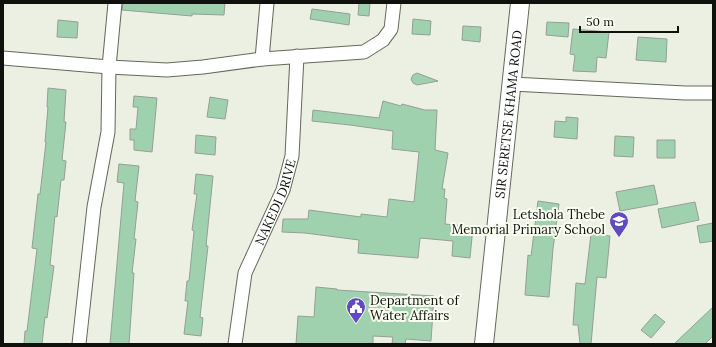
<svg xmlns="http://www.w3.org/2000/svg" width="716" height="347" font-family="Lora,serif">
<rect width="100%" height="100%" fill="#ecf0e3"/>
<path fill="#a0d1ae" stroke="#949f97" d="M123,3H225L224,15L192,14V16L122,10Z
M359,3H370L369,16L358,15Z
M312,9L350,14L349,25L310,19Z
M413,19L431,21L430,35L412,34Z
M58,20L78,22L77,38L57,37Z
M547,22L569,23L568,37L546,35Z
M463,26L481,27L480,42L462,40Z
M573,29L609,32L606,58L597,57L596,72L573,71L575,55L570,54Z
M638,37L667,39L666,62L636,60Z
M417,73L438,81L417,85L413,83L411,79L413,75Z
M48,88L66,90L64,122H66L62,160L66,161L64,180H61L57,217L55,216L50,265L54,266L47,318L45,317L42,344H24L25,331H27L37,249L32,248L38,194H40L46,142H45L48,107H47Z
M134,96L157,98L152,152L134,150V140H130V129H136L138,107H133Z
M210,97L228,100L225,119L207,117Z
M383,101L401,106L402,104L425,110H437L435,150L448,153L442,189H445L444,198L447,199L445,224L473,227L470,258L452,256L453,241L420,238L418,258L358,253L359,240L305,233L282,232L283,219H308L309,210L361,217V214L387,217L389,199L414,202L419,152L392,149L393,131L350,125L312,121L313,110L379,118Z
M566,117L578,118L577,139L554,137L555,121L566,122Z
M196,135L216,137L215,155L195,153Z
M615,136L634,137L633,157L614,156Z
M657,140H675V158H657Z
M119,164L139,166L135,201L138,202L134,239H136L132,273H134L129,344H110L124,183L117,182Z
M196,174L213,176L206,246H208L200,317L203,318L201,336L184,334L188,301H185L187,281H189L194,231L192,230L197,194H194Z
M654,185L658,204L620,211L616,192Z
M538,201L559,204L553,249L549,297L525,295L528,255L531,256Z
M695,202L699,220L662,228L658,209Z
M713,223V241L700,243L697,226Z
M591,234L610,236L606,278L597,277L591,344H580L578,325H573L576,283L585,284Z
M316,287L337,289V290L434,296L431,341L406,339L405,344L392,343L393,337L373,336V344H296L298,316L314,317Z
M713,307V336L705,344H674Z
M655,314L665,322L651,338L641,330Z"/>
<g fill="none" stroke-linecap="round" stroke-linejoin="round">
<defs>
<g id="minor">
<path d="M3,58L109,67L167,70L203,67L262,59L364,52L383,40L391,29L394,3"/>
<path d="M262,59L267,3"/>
<path d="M512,84L685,93H713"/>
<path d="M79,344L94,207L108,132L109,67L115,3"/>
<path id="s1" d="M235,344L245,273L283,190L292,156L297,56"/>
</g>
<g id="secondary">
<path id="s2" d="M484,344L520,3"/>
</g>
</defs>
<use href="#minor" stroke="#64675c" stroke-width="15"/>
<use href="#secondary" stroke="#64675c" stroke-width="20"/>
<use href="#minor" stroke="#fff" stroke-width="13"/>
<use href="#secondary" stroke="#fff" stroke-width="18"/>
</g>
<defs>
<symbol id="school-pin" viewBox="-11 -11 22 30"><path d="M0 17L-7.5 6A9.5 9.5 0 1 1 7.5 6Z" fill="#5f4ac2" stroke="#f9fdf0"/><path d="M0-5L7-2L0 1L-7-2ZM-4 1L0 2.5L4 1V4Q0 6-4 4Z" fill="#fff"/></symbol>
<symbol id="civic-pin" viewBox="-11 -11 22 30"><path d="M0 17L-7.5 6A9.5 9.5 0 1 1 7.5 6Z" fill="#5f4ac2" stroke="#f9fdf0"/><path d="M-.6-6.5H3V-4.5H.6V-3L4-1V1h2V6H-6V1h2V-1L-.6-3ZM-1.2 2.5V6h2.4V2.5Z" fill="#fff"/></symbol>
</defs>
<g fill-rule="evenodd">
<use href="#school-pin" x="608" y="210" width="22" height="30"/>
<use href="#civic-pin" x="345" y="296" width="22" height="30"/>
</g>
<g text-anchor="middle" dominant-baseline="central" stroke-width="4" stroke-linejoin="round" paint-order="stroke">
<g font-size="13" fill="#10110d" stroke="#f9fdf0">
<text stroke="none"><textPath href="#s2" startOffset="231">SIR SERETSE KHAMA ROAD</textPath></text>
<text stroke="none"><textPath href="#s1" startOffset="149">NAKEDI DRIVE</textPath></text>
</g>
<g font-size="13" fill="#10110d" stroke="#f9fdf0" text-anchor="end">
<text x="605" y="214">Letshola Thebe<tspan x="605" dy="15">Memorial Primary School</tspan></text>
<text x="370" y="300" text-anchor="start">Department of<tspan x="370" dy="15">Water Affairs</tspan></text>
</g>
</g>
<rect width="716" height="347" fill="none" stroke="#10110d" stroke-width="8"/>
<path d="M580 26v6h98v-6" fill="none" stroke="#10110d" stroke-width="2"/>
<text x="586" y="26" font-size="12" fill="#10110d" stroke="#f9fdf0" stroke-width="3" paint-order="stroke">50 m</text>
</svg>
